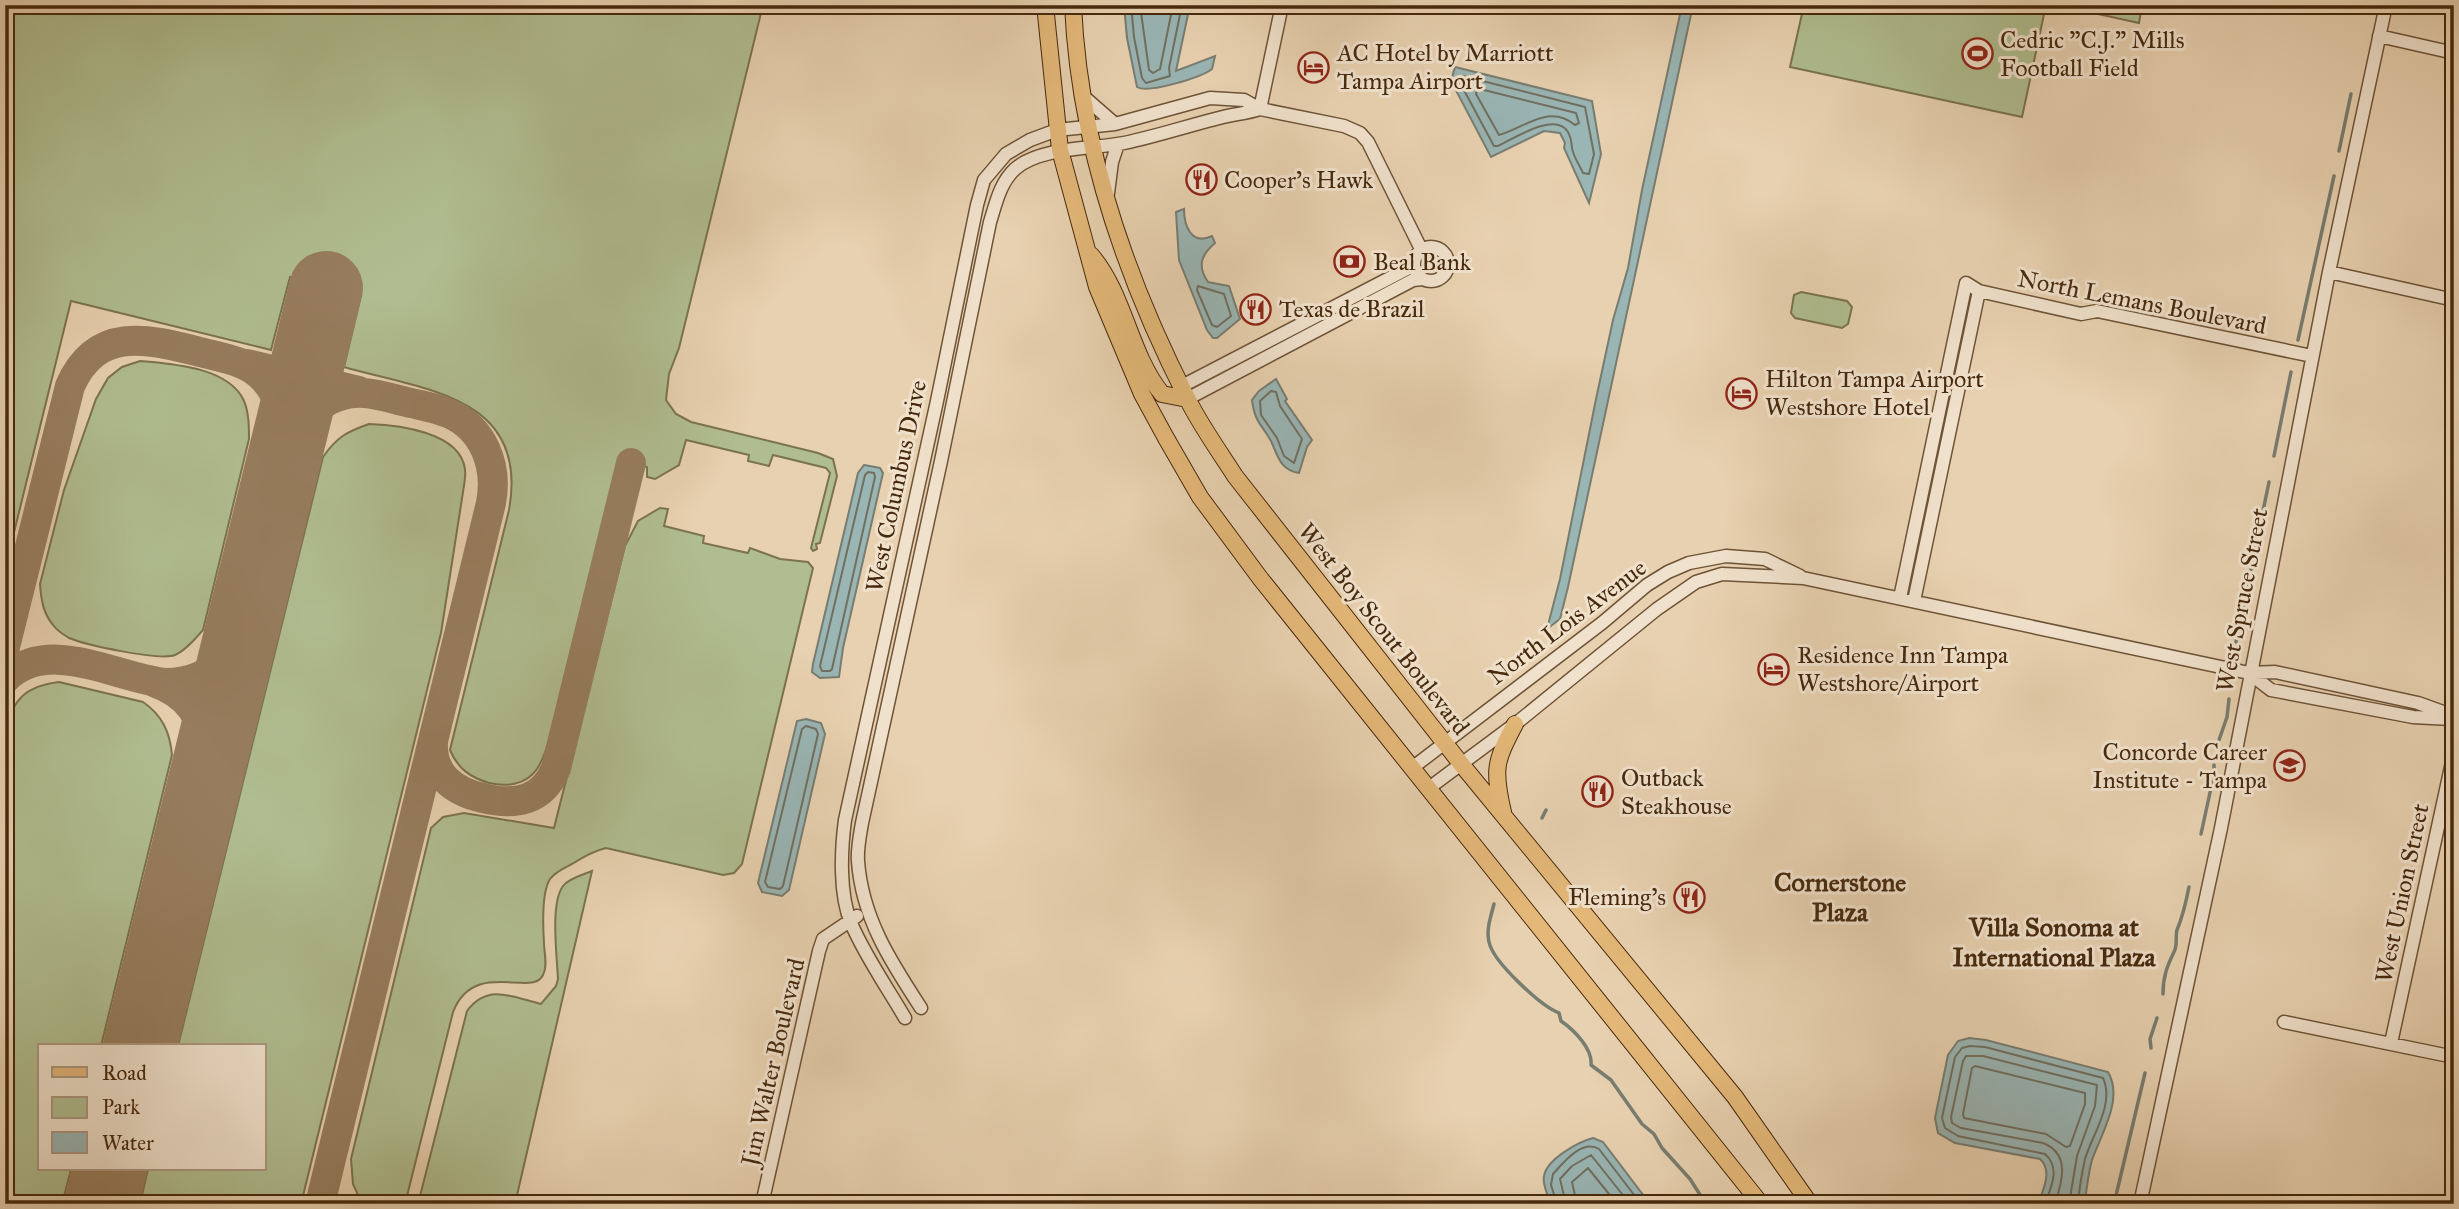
<svg xmlns="http://www.w3.org/2000/svg" width="2459" height="1209" font-family="'IM FELL Great Primer',serif">
<rect width="100%" height="100%" fill="#e8d1b0"/>
<filter id="stains"><feTurbulence type="fractalNoise" baseFrequency=".00286" numOctaves="4"/><feColorMatrix values="0 0 0 0 .2 0 0 0 0 .09 0 0 0 0 .02 0 0 0 .5 -.17"/></filter>
<radialGradient id="worn" r=".72"><stop offset=".6" stop-color="#630" stop-opacity="0"/><stop offset="1" stop-color="#630" stop-opacity=".3"/></radialGradient>
<path fill="#b0bd90" stroke="#7b734e" stroke-width="2" d="M5,5H763L679,348L669,374L666,400L676,414L691,422L818,453L833,459L837,476L820,543L816,544L817,549L813,551L811,548L830,473L826,468L773,455L769,466L748,461L749,455L686,440L679,465L655,479L647,477V467L619,461C599,532 584,606 565,678C559,702 550,749 537,769C526,785 506,787 489,783C470,777 458,769 450,750L509,510C530,395 423,390 344,367L361,295L290,277L271,350L71,301L5,569Z
M1804,5H2046L2022,117L1790,67Z
M2057,5H2142L2139,23Z
M1801,292L1847,301L1852,307L1848,324L1842,328L1795,318L1791,313L1794,295Z
M140,361C172,364 229,367 244,401C249,413 249,427 249,439L203,630C195,639 186,650 175,655C159,661 86,645 69,638C64,635 56,629 53,625C43,613 41,599 40,584L64,490L96,399L108,378L122,367Z
M369,424C398,425 460,432 465,469C466,476 464,485 463,492L441,633L301,1204H140L148,1169H264V1046H178L323,457C337,437 346,432 369,424Z
M660,508L668,509L664,526L704,536L703,543L748,553L750,548L780,559L808,562L813,568L742,864L734,873L723,875L606,848C593,851 583,857 572,864C564,868 555,872 550,879C541,893 543,927 544,943C544,952 548,966 543,975C533,998 474,958 453,1012L405,1204H362L353,1184L351,1159L431,828L443,817L464,813L554,828L625,546L638,521Z
M59,682L143,702C162,715 170,732 172,755L101,1046H40V1169H71L62,1204H5V730C13,699 26,686 59,682Z
M592,871L515,1204H446L430,1200L429,1204H418L467,1011C488,983 512,997 541,1004L556,986L558,979C557,957 550,903 563,886C569,878 583,875 592,871Z"/>
<path fill="#99b5b4" stroke="#787d71" stroke-width="2" d="M1124,5H1190L1176,71L1215,56L1212,69C1202,77 1148,94 1137,87L1127,38Z
M1682,5H1693L1568,587L1560,619L1547,629L1560,579L1596,399L1613,320L1628,268L1642,190Z
M1455,67L1592,101L1601,154L1589,203L1564,148L1565,143L1560,133L1544,131L1491,157L1451,81Z
M1184,209C1184,225 1191,246 1212,236L1215,243C1201,255 1197,266 1208,282L1229,286L1240,319L1217,338H1213L1207,330L1179,260L1176,212Z
M1276,379L1287,399L1285,401L1312,440L1307,447L1299,473C1280,470 1278,456 1271,441C1261,423 1255,423 1252,400L1259,391Z
M864,465L880,468L883,473L843,648L839,677L820,678L812,672L813,664L858,473Z
M806,719L821,723L825,734L789,890L782,896L762,892L758,883L797,721Z
M1969,1038L1986,1040L2108,1072C2124,1099 2101,1134 2092,1160C2088,1174 2087,1190 2084,1204H2038C2043,1190 2053,1171 2040,1159L1955,1143L1938,1133L1935,1118L1948,1055L1958,1041Z
M1593,1138L1603,1142L1650,1204H1551C1548,1195 1542,1185 1544,1176C1547,1159 1578,1142 1593,1138Z"/>
<g fill="none" stroke-linecap="round" stroke-linejoin="round">
<path stroke="#706f60" stroke-width="2" d="M1131,5L1134,37L1142,78L1146,83L1170,76L1169,68L1182,5
M1140,5L1149,70L1153,73L1160,69L1173,5
M1463,76L1585,107L1594,154L1589,174L1583,173C1580,166 1573,156 1572,148C1571,142 1572,139 1568,132C1555,111 1513,139 1498,146H1494L1459,81L1460,77Z
M1480,89L1576,113L1579,123L1575,125C1549,103 1525,128 1499,135L1476,94L1477,90Z
M1198,286L1224,294L1231,316L1217,327L1212,325L1197,290Z
M1271,391L1276,392L1280,406L1302,439L1294,463L1284,456L1277,438L1261,415L1260,401Z
M868,472L874,473L875,477L832,669L830,671H822L820,666L865,475Z
M806,726L816,729L818,734L783,886L780,889L768,887L765,882L802,729Z
M1975,1066L2085,1093V1104L2070,1146L2066,1147L2046,1134L1964,1118L1963,1114L1972,1068Z
M1557,1204L1551,1185L1553,1174C1564,1162 1582,1139 1599,1149L1641,1204
M1566,1204L1560,1179L1572,1166L1591,1155L1630,1204
M1577,1204L1572,1182L1588,1168L1617,1204
M2045,1204C2051,1187 2061,1168 2045,1154L1958,1136L1945,1128L1942,1118L1955,1057L1962,1048L1970,1046L1985,1047L2103,1078C2115,1104 2092,1135 2085,1159C2082,1173 2079,1190 2078,1204
M2055,1204C2062,1182 2071,1154 2043,1143L1961,1128L1952,1123L1951,1117L1963,1061L1966,1056H1983L2097,1085L2095,1106L2077,1156L2069,1204"/>
<path stroke="#787d71" stroke-width="3.5" d="M2339,151L2351,94
M2298,340L2334,176
M2274,456L2291,372
M2236,642L2269,482
M2219,740L2227,717L2229,699
M1542,818L1546,810
M2201,834L2214,774V765
M1494,904C1491,916 1486,929 1489,942C1493,962 1541,1006 1559,1013L1561,1021C1574,1030 1593,1049 1591,1065L1611,1080L1642,1124L1654,1134L1662,1148L1690,1179L1706,1204
M2163,994C2163,977 2167,966 2174,952C2178,945 2175,937 2177,930C2183,916 2186,902 2189,887
M2151,1048L2150,1039L2157,1018
M2114,1204L2145,1073"/>
<path stroke="#977d5e" stroke-width="30" d="M247,364L359,391
M289,438C304,412 333,391 364,393C380,394 396,400 411,403C424,406 436,408 448,413C484,428 498,466 491,503L320,1204
M5,647L70,386C97,325 148,339 200,352C223,358 248,361 264,379C279,395 285,417 289,438
M5,679C47,636 114,677 164,683C224,683 236,642 248,593C254,572 259,550 264,529
M154,682C239,712 196,806 181,868
M433,743C431,775 455,792 483,798C515,806 543,801 556,768L631,463"/>
<path stroke="#977d5e" stroke-width="74" d="M140,1046L326,288
M101,1204L110,1169"/>
<defs>
<path id="minor" d="M2379,36L2454,53
M1083,96L1115,124
M1260,109L1282,5
M1108,193L1112,162L1118,144
M1414 264a17 17 0 1 1 34 0a17 17 0 1 1-34 0Z
M2329,272L2454,300
M1182,386L1407,269L1414,261
M1187,399L1413,280L1423,279
M1900,598L1966,283L1979,291L2081,314L2097,311L2312,356
M1914,601L1979,291
M2249,673L2271,690L2413,717L2451,719
M1412,768L1602,623L1647,585L1668,572L1689,563L1726,556L1765,559L1800,576
M1429,788L1519,721L1657,609L1696,582L1722,574L1803,578L2249,673L2275,672L2418,703L2454,716
M921,1008C891,962 862,918 858,861C857,849 860,835 862,823L941,461L990,222C996,203 1000,183 1015,169C1039,147 1093,149 1124,143C1158,136 1190,125 1223,117C1236,114 1247,113 1260,109
M905,1018C887,987 865,956 851,923C839,894 841,850 845,820L937,401L977,205L984,180L1006,154L1030,140L1057,130L1115,124L1210,98L1244,100L1260,109L1344,126L1360,133L1368,142L1421,249
M2284,1022L2454,1057
M2391,1043L2454,753
M762,1204L819,951L823,939L857,916
M2140,1204L2221,828L2329,272L2386,5"/>
<path id="major" d="M1045,5L1060,150L1097,287L1142,394L1166,438L1200,497L1260,578L1761,1204
M1073,5C1079,144 1125,277 1188,400C1201,426 1219,451 1235,476L1462,765L1735,1097L1810,1204
M1091,255C1125,295 1129,353 1162,394L1187,399
M1503,812C1493,769 1495,762 1515,724"/>
</defs>
<use href="#minor" stroke="#6e5336" stroke-width="15"/>
<use href="#major" stroke="#46290d" stroke-width="18"/>
<use href="#minor" stroke="#f0e1cc" stroke-width="12"/>
<use href="#major" stroke="#e4b878" stroke-width="16"/>
</g>
<defs>
<symbol id="stadium-ring" viewBox="-11 -11 22 22"><circle r="9.5" fill="#f0e1cc" stroke="#8f2418" stroke-width="1.5"/><path d="M0-5a6.5 5 0 1 0 0 10a6.5 5 0 1 0 0-10ZM-3.5-1.8h7v3.6h-7Z" fill="#8f2418"/></symbol>
<symbol id="hotel-ring" viewBox="-11 -11 22 22"><circle r="9.5" fill="#f0e1cc" stroke="#8f2418" stroke-width="1.5"/><path d="M-6-4.5h1.5V1H6V5H4.5V3h-9V5H-6ZM-4 0a1.8 1.8 0 1 1 3.6 0ZM.5 0V-2.5h3Q6-2.5 6 0Z" fill="#8f2418"/></symbol>
<symbol id="restaurant-ring" viewBox="-11 -11 22 22"><circle r="9.5" fill="#f0e1cc" stroke="#8f2418" stroke-width="1.5"/><path d="M-5-6h1v4h1v-4h1v4h1v-4h1v5L-1.5 .5V6h-2V.5L-5-1ZM5-6V6H3V1.5H1.5Q1.5-4 5-6Z" fill="#8f2418"/></symbol>
<symbol id="bank-ring" viewBox="-11 -11 22 22"><circle r="9.5" fill="#f0e1cc" stroke="#8f2418" stroke-width="1.5"/><path d="M-6-4H6V4H-6ZM0-2.3a2.3 2.3 0 1 0 0 4.6a2.3 2.3 0 1 0 0-4.6Z" fill="#8f2418"/></symbol>
<symbol id="university-ring" viewBox="-11 -11 22 22"><circle r="9.5" fill="#f0e1cc" stroke="#8f2418" stroke-width="1.5"/><path d="M0-5L7-2L0 1L-7-2ZM-4 1L0 2.5L4 1V4Q0 6-4 4Z" fill="#8f2418"/></symbol>
</defs>
<g fill-rule="evenodd">
<use href="#stadium-ring" x="1960" y="36" width="35" height="35"/>
<use href="#hotel-ring" x="1296" y="50" width="35" height="35"/>
<use href="#restaurant-ring" x="1184" y="162" width="35" height="35"/>
<use href="#bank-ring" x="1332" y="244" width="35" height="35"/>
<use href="#restaurant-ring" x="1238" y="292" width="35" height="35"/>
<use href="#hotel-ring" x="1724" y="376" width="35" height="35"/>
<use href="#hotel-ring" x="1756" y="652" width="35" height="35"/>
<use href="#university-ring" x="2272" y="748" width="35" height="35"/>
<use href="#restaurant-ring" x="1580" y="774" width="35" height="35"/>
<use href="#restaurant-ring" x="1672" y="880" width="35" height="35"/>
</g>
<g text-anchor="middle" dominant-baseline="central" stroke-width="6" stroke-linejoin="round" paint-order="stroke">
<g font-size="24" fill="#46290d" stroke="#f0e1cc" text-anchor="start">
<text x="2000" y="40">Cedric "C.J." Mills<tspan x="2000" dy="28">Football Field</tspan></text>
<text x="1337" y="53">AC Hotel by Marriott<tspan x="1337" dy="28">Tampa Airport</tspan></text>
<text x="1224" y="180">Cooper's Hawk</text>
<text x="1373" y="262">Beal Bank</text>
<text x="1279" y="309">Texas de Brazil</text>
<text x="1765" y="379">Hilton Tampa Airport<tspan x="1765" dy="28">Westshore Hotel</tspan></text>
<text x="1797" y="655">Residence Inn Tampa<tspan x="1797" dy="28">Westshore/Airport</tspan></text>
<text x="2267" y="752" text-anchor="end">Concorde Career<tspan x="2267" dy="28">Institute - Tampa</tspan></text>
<text x="1621" y="778">Outback<tspan x="1621" dy="28">Steakhouse</tspan></text>
<text x="1666" y="897" text-anchor="end">Fleming's</text>
</g>
<g font-size="24" fill="#46290d" stroke="#f0e1cc">
<text transform="translate(2142 302) rotate(11)">North Lemans Boulevard</text>
<text transform="translate(896 486) rotate(-78)">West Columbus Drive</text>
<text transform="translate(2242 600) rotate(-79)">West Spruce Street</text>
<text transform="translate(1567 622) rotate(-37)">North Lois Avenue</text>
<text transform="translate(1384 629) rotate(52)">West Boy Scout Boulevard</text>
<text transform="translate(2402 893) rotate(-78)">West Union Street</text>
<text transform="translate(773 1062) rotate(-77)">Jim Walter Boulevard</text>
</g>
<g font-size="26" font-weight="bold" fill="#46290d" stroke="#f0e1cc">
<text x="1840" y="882">Cornerstone<tspan x="1840" dy="30">Plaza</tspan></text>
<text x="2054" y="927">Villa Sonoma at<tspan x="2054" dy="30">International Plaza</tspan></text>
</g>
</g>
<rect width="2459" height="1209" fill="none" stroke="#e8d1b0" stroke-width="28"/>
<rect x="7" y="7" width="2445" height="1195" fill="none" stroke="#46290d" stroke-width="3.5"/>
<rect x="14" y="14" width="2431" height="1181" fill="none" stroke="#46290d" stroke-width="2"/>
<rect x="38" y="1044" width="228" height="126" fill="#f0e1cc" stroke="#ac9780" stroke-width="2"/>
<rect x="52" y="1067" width="35" height="10" fill="#e4b878" stroke="#ac9780" stroke-width="2"/>
<text x="102" y="1080" font-size="21" fill="#46290d">Road</text>
<rect x="52" y="1097" width="35" height="21" fill="#b0bd90" stroke="#ac9780" stroke-width="2"/>
<text x="102" y="1114" font-size="21" fill="#46290d">Park</text>
<rect x="52" y="1132" width="35" height="21" fill="#99b5b4" stroke="#ac9780" stroke-width="2"/>
<text x="102" y="1150" font-size="21" fill="#46290d">Water</text>
<rect width="100%" height="100%" filter="url(#stains)"/>
<rect width="100%" height="100%" fill="url(#worn)"/>
</svg>
